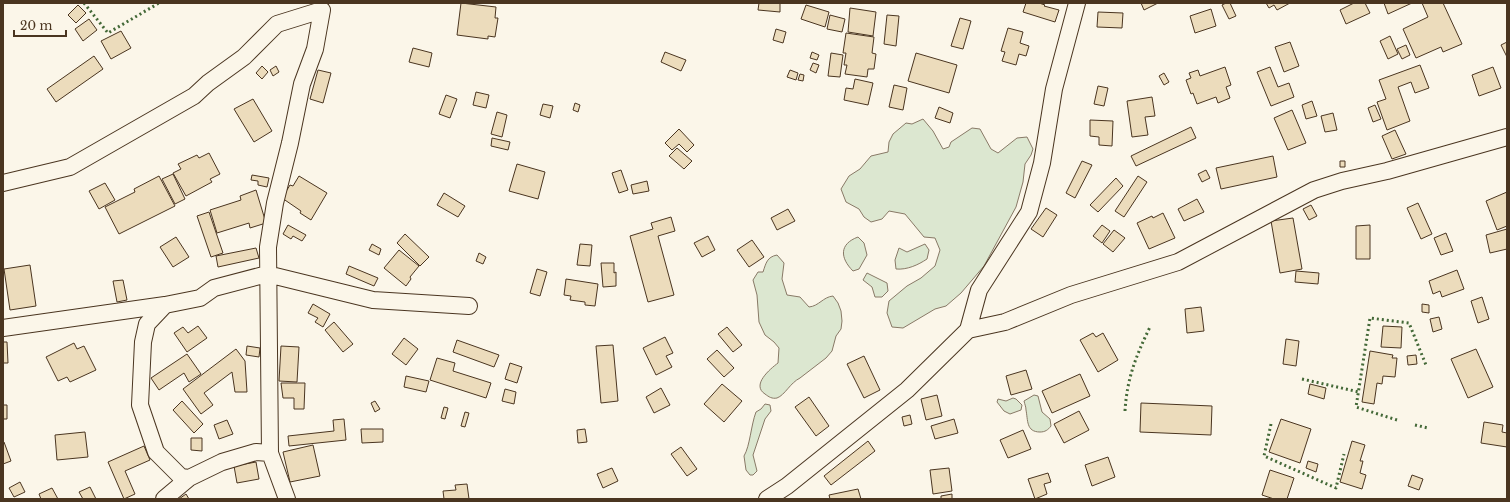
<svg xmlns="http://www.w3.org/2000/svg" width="1510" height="502" font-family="'Libre Baskerville',serif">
<rect width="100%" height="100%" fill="#fbf6e9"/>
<path fill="#dce7d0" stroke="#887966" d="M923,119L933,131L943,149L949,147L951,142L972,128L980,129L991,149L998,153L1017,138L1027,137L1033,149L1031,155L1025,164L1023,182L1016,207L984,266L961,293L946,306L935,309L903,328L892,327L887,313L889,301L907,286L921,278L935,266L940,250L935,238L924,237L905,214L889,211L882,219L871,222L864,217L859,209L846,202L841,189L849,176L860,169L871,156L888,152L889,142L893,134L906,123L912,124Z
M858,237L864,243L867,255L859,269L853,271C840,258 839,244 858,237Z
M925,244L929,250L927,259C918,265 907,270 896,269L895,260L899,248L907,252Z
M777,255L784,263L782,279L787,295L800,297L809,307C819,306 823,297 833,296L838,303L841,311L842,321L841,329L836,336L832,351L826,358L800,378C790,383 785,395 777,398C772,399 769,397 765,394C751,385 770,369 778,363L779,348L774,342L765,335L759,322L757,295L753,280L758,272H763C766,263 767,257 777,255Z
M867,273L887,283L888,291L882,297H875L872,287L863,280Z
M1034,395L1038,396L1042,412L1050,419L1051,426C1048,430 1045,432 1040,432C1026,432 1028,420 1026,410C1026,407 1025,405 1024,401Z
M1013,398L1016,399L1022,405L1021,410L1010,414L1004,411L997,402L998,399L1006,401Z
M765,404L770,405L771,411L765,419L753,455L757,471L753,475H750L746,470L744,456C750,446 751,425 756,412L761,409Z"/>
<path fill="#ecdcbc" stroke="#4a3520" d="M461,3L496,7L495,18H498L495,37L488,36V39L457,35Z
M759,3H780V12L758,10Z
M1026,3H1039L1045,5L1044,6L1059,10L1055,22L1023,12Z
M1141,3H1158L1144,10Z
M1226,3H1230L1236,16L1229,19L1222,5Z
M1266,3H1290L1277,10L1274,5L1269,8Z
M1354,3H1365L1370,13L1346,24L1340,10Z
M1384,3H1412L1388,14Z
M1422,3H1443L1462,44L1443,52L1441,47L1416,58L1403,29L1428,17Z
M78,5L86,13L76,23L68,15Z
M806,5L829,12L825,27L801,19Z
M850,8L876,12L873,36L848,32Z
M1211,9L1216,26L1195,33L1190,16Z
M1098,12L1123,13L1122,28L1097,27Z
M830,15L845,19L842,32L827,29Z
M887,15L899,16L896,46L884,44Z
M960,18L971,21L963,49L951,46Z
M89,19L97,30L83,41L75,29Z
M1008,28L1023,32L1020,43L1029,46L1026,56L1019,54L1016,65L1002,61L1005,52L1001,51Z
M776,29L786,32L783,43L773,40Z
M121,31L131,48L111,59L101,41Z
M846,33L874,37L872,53L876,54L874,69H868L867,77L845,74L847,65H844L846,53H843Z
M1390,36L1398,54L1388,59L1380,41Z
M1290,42L1299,66L1284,72L1275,47Z
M1507,42V57L1501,45Z
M1406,45L1410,55L1402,59L1397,49Z
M413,48L432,53L429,67L409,62Z
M665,52L686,60L681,71L661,62Z
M812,52L819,55L817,60L810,58Z
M831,53L843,55L840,77L828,76Z
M916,53L957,65L949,93L908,81Z
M94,56L103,69L56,102L47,89Z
M813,63L819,65L816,73L810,70Z
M1420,65L1429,88L1415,93L1411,82L1398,87L1410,121L1387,130L1377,102L1386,99L1379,80Z
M262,66L268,72L262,79L256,73Z
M276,66L279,72L273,76L270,70Z
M1225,67L1231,85L1226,87L1230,98L1218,103L1216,97L1197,104L1193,93L1191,94L1186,80L1191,78L1189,73L1198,70L1200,76Z
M1270,67L1278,87L1289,83L1294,97L1271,106L1257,72Z
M1493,67L1501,88L1479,96L1472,75Z
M318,70L331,73L323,103L310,99Z
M790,70L798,73L796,80L787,77Z
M1164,73L1169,82L1164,85L1159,76Z
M800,74L804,75L803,81L798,80Z
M855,79L873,83L868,105L844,100L846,88L853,89Z
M894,85L907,88L903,110L889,107Z
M1098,86L1108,88L1104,106L1094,104Z
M476,92L489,95L486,108L473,105Z
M446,95L457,99L450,118L439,114Z
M1152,97L1155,116L1145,117L1148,135L1132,137L1127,101Z
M253,99L272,131L254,142L234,109Z
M1312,101L1317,116L1306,119L1302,105Z
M575,103L580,105L578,112L573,110Z
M543,104L553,106L550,118L540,115Z
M1375,105L1381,119L1373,122L1368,108Z
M939,107L953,113L950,123L935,118Z
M1292,110L1306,143L1288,150L1274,118Z
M497,112L507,115L502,137L491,134Z
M1333,113L1337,130L1325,132L1321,116Z
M1090,120L1113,121L1112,146L1099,145V137L1090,136Z
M1191,127L1196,138L1136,166L1131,156Z
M679,129L694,145L687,152L679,144L672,150L665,143Z
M1395,130L1406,154L1392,159L1382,136Z
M492,138L510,142L508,150L491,146Z
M677,148L692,161L684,169L669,156Z
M209,153L220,174L210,179L212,182L186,196L173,173L181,169L178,164L197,155L199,158Z
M1273,156L1277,177L1221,189L1216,168Z
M1082,161L1092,165L1075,198L1066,193Z
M1340,161H1345V167H1340Z
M517,164L545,172L538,199L509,191Z
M621,170L628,190L619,193L612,173Z
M1206,170L1210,178L1202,182L1198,174Z
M173,174L185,199L175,204L162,179Z
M252,175L269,178L267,187L258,185V181L251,180Z
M159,176L175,206L119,234L105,207L135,192L134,189Z
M299,176L327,193L311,220L300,213L301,211L282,198L290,185L293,186Z
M1138,176L1147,182L1124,217L1115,211Z
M1116,178L1123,186L1098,212L1090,205Z
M647,181L649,191L633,194L631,185Z
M105,183L115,200L99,209L89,191Z
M256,190L266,223L250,228L249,223L217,233L210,210L241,200L240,196Z
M1507,192V226L1497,230L1486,201Z
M444,193L465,206L458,217L437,205Z
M1197,199L1204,212L1184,221L1178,209Z
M1418,203L1432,234L1421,239L1407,208Z
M1311,205L1317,216L1309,220L1303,209Z
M1046,208L1057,215L1043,237L1031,229Z
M788,209L795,221L777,230L771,218Z
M209,212L223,253L211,257L197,216Z
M1163,213L1175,238L1149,249L1137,223L1152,216L1153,218Z
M671,217L675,231L658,236L674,295L648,302L630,236L653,229L651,223Z
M1293,218L1302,269L1280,273L1271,221Z
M288,225L306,235L302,241L293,236L291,239L283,234Z
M1102,225L1110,231L1102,243L1093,236Z
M1370,225V259H1356V226Z
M1507,229V249L1490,253L1486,235Z
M1114,230L1125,238L1113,252L1103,244Z
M1446,233L1453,251L1441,255L1434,238Z
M405,234L429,257L420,266L397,243Z
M708,236L715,250L702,257L694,243Z
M176,237L189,257L173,267L160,247Z
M752,240L764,257L749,267L737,250Z
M372,244L381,249L379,255L369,250Z
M580,244L592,245L590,266L577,265Z
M256,248L259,258L218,267L216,256Z
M399,250L419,266L410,277L411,279L406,286L384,268Z
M479,253L486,257L483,264L476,261Z
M601,263H614V273L616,272V286L603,287Z
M30,265L36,306L10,310L4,269Z
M349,266L378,278L374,286L346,274Z
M537,269L547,272L540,296L530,293Z
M1457,270L1464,289L1442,297L1440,291L1433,294L1429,281Z
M1296,271L1319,273L1318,284L1295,282Z
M566,279L598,284L595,306L585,305V302L570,300L571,296L564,295Z
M123,280L127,300L117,302L113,281Z
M1482,297L1489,319L1478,323L1471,301Z
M313,304L330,314L323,327L315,322L318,318L308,313Z
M1422,304L1429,305V313L1422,312Z
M1201,307L1204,331L1187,333L1185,309Z
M1439,317L1442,329L1433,332L1430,319Z
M334,322L353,344L343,352L325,330Z
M198,326L207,338L187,352L174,333L183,327L188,333Z
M1383,326L1402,327L1401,348L1381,347Z
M727,327L742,345L733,352L718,334Z
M1093,333L1096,337L1103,333L1118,360L1098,372L1080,340Z
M665,337L673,353L666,356L672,367L656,375L643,348Z
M404,338L418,349L406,365L392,354Z
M1286,339L1299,341L1296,366L1283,364Z
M457,340L499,355L494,367L453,352Z
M3,342H7L8,363H3Z
M74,343L77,349L84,346L96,370L70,382L67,377L58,381L46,357Z
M613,345L618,401L601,403L596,346Z
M247,346L260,348L259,357L246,355Z
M281,346L299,347L297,382L279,381Z
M236,349L245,361L247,392H235L232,372L204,393L213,405L201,414L183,389Z
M1476,349L1493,387L1468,398L1451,359Z
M717,350L734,368L724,377L707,359Z
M1370,351L1393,355L1392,358H1397L1395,377L1383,376L1382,384L1377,383L1374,404L1362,402Z
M187,354L201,374L189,382L184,373L159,390L151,378Z
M1416,355L1417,364L1408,365L1407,356Z
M864,356L880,390L864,398L847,364Z
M437,358L455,363L453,371L491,383L486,398L430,380Z
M510,363L522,367L517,383L505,379Z
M1026,370L1032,389L1011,395L1006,376Z
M1080,374L1090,396L1052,413L1042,391Z
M406,376L429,381L426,392L404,387Z
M281,383H305L304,409H294V398H283Z
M722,384L742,401L724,422L704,404Z
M1310,384L1326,388L1324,399L1308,394Z
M661,388L670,405L654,413L646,397Z
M505,389L516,392L514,404L502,401Z
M937,395L942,416L926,420L921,399Z
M809,397L829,426L816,436L795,407Z
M182,401L203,424L194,433L173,410Z
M375,401L380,409L375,412L371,403Z
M1141,403L1212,406L1211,435L1140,432Z
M3,405H7V419H3Z
M444,407L448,408L445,419L441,418Z
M1079,411L1089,430L1064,443L1054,424Z
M465,412L469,413L465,427L461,426Z
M910,415L912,424L904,426L902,417Z
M344,419L346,440L289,446L288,436L334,431L333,420Z
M954,419L958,433L935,439L931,426Z
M1281,419L1311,429L1300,463L1269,452Z
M227,420L233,434L219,439L214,425Z
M1484,422L1503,425L1502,432L1507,433V447L1481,443Z
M361,429H383V442L362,443Z
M585,429L587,442L578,443L577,430Z
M1023,430L1031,449L1008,458L1000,440Z
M85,432L88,457L57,460L55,435Z
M191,438H202V451L191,450Z
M868,441L875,451L831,485L824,476Z
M1352,441L1365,445L1360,461H1363L1360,473L1366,475L1362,489L1340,482Z
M4,442L11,461L3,464V443Z
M313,445L320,476L290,482L283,452Z
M144,446L150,460L125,471L135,494L124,499L108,462Z
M681,447L697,469L687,476L671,454Z
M1108,457L1115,477L1092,486L1085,465Z
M1308,461L1318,464L1316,472L1306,468Z
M256,462L259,479L237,483L234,466Z
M612,468L618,481L603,488L597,474Z
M949,468L952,491L933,494L930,470Z
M1270,470L1294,478L1287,499H1274L1262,495Z
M1048,473L1051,482L1044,484L1047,494L1035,499L1028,479Z
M1412,475L1423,479L1419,490L1408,486Z
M20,482L25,492L14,497L9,488Z
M467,484L469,499H444L443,491L456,490L455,485Z
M90,487L96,499H83L79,492Z
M52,488L58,499H41L39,494Z
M858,489L861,499H830L829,495Z
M186,494L189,499H179Z
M952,494V499H941V496Z"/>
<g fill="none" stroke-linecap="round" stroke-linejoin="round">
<defs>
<path id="street" d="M3,183L70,167L194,96L208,83L244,57L277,24L322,10L315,49L302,84L290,143L275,203L268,247L270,453L287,499
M165,305L147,324L143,342L140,405L156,452L181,477L189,478L222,462L256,452L270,453
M3,328L165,305L200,298L214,288L267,274L373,300L469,306
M968,330L979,290L1029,212L1042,163L1054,89L1077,3
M164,499L189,478
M767,499L787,486L907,390L968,330L1005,322L1071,295L1178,262L1314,190L1342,181L1387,171L1507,137"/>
</defs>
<use href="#street" stroke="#4a3520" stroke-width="18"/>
<use href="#street" stroke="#fbf6e9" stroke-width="16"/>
<path stroke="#436837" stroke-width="3" stroke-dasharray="2 3" stroke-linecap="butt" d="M84,3L108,33L159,3
M1302,379L1359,392
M1125,411C1127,378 1136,356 1150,327
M1397,420L1356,407L1370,318L1409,323L1426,365
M1271,424L1264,456L1336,488L1344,454
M1415,425L1428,428"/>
</g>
<rect width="1510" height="502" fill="none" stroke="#4a3520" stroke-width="8"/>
<path d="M14 30v6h52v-6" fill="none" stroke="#4a3520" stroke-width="2"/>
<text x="20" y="30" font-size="12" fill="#4a3520" stroke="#fbf6e9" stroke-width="3" paint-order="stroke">20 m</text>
</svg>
